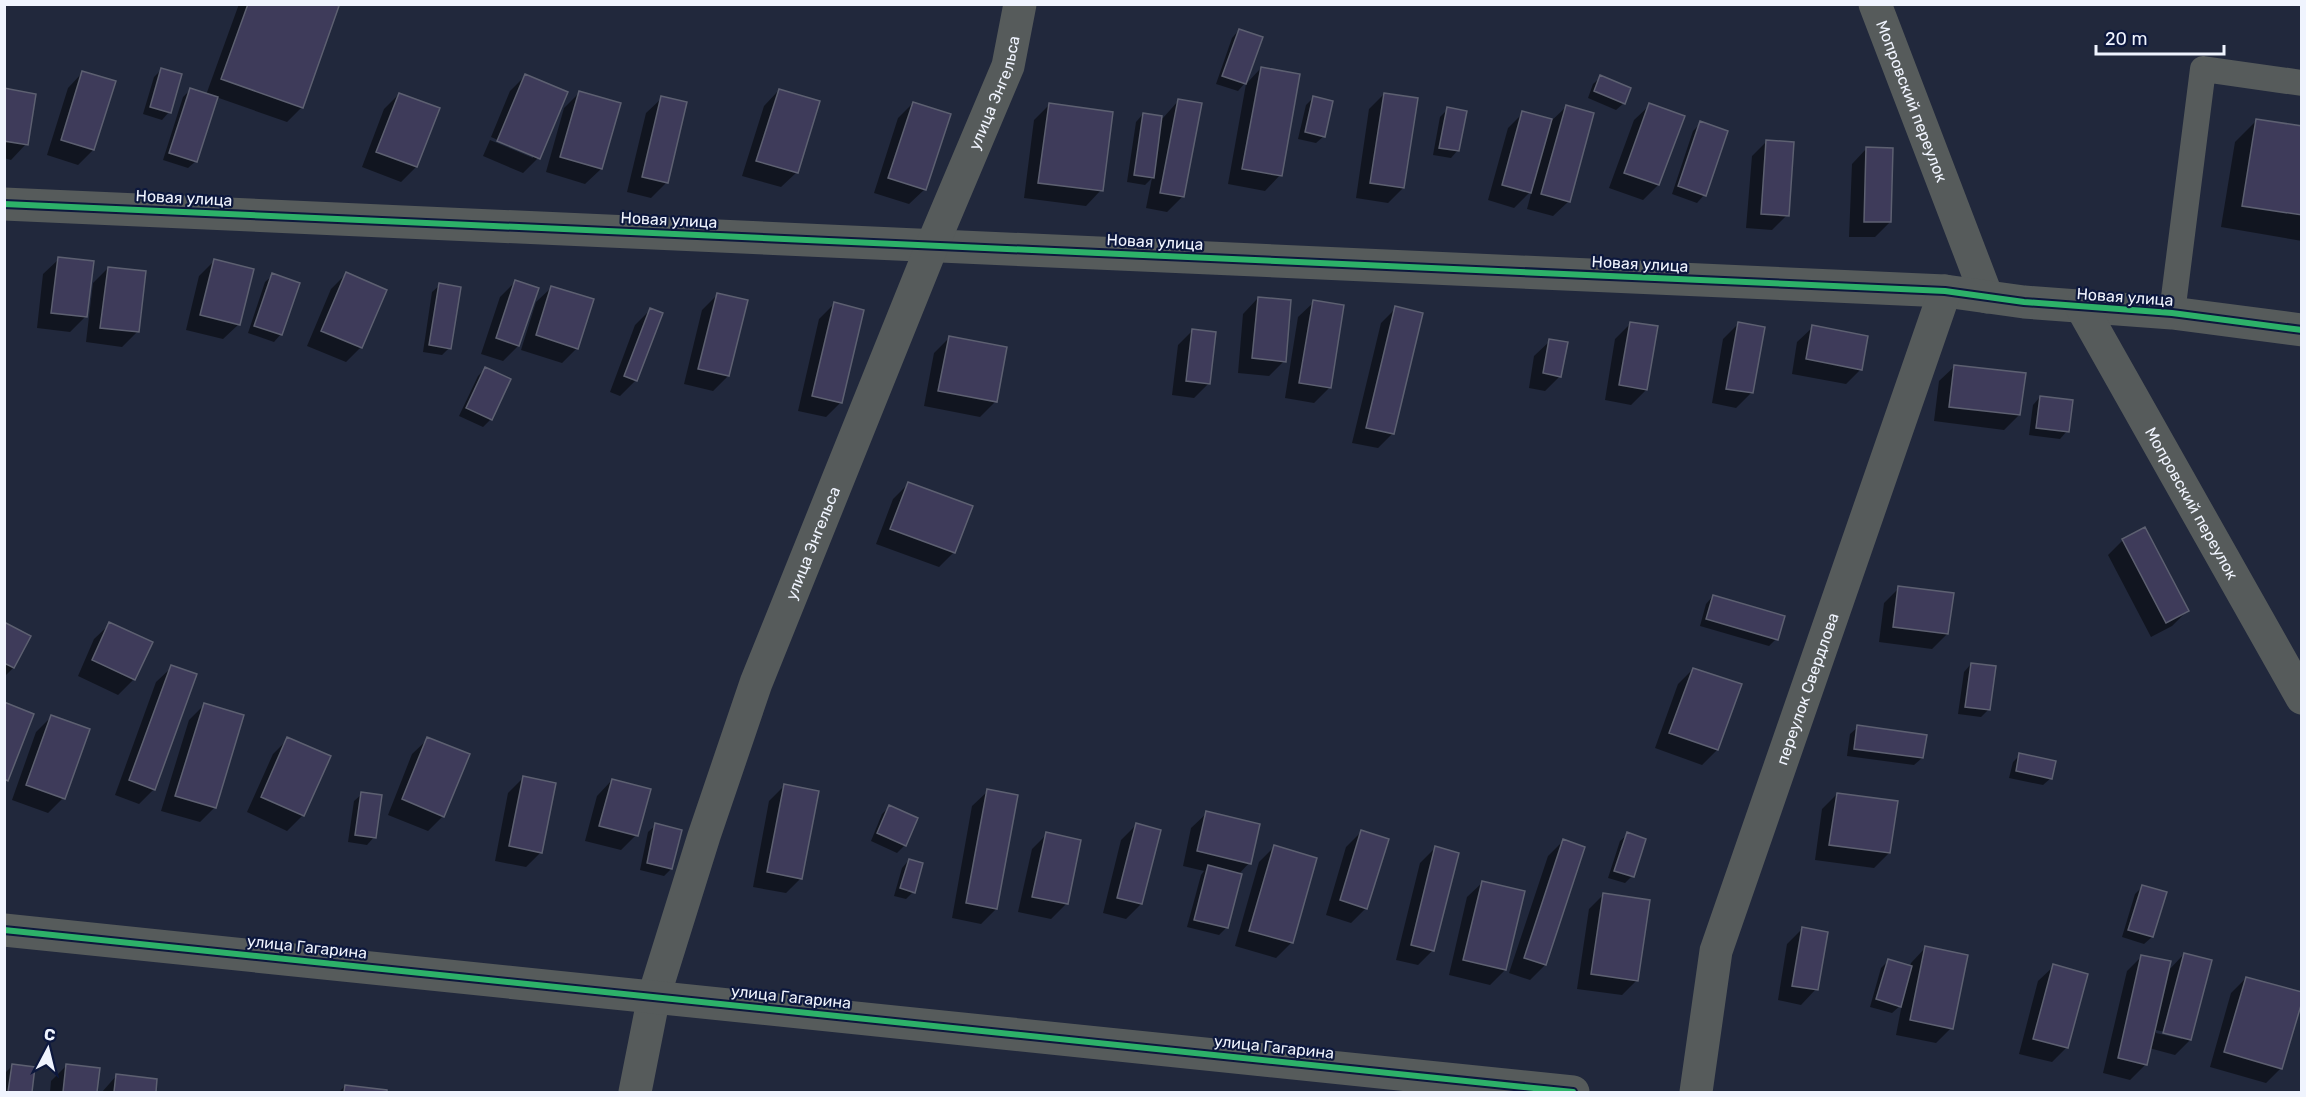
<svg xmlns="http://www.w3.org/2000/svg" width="2306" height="1097" font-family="Rubik,sans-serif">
<rect width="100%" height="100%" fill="#21283c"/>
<path fill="#0007" fill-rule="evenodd" d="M239,4H330L302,107L287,122L216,97L196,161L188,168L163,160L183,97L190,90L206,95Z
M1239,30L1245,83L1238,91L1216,84L1232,38Z
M1261,68L1280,175L1265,191L1228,184L1246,84Z
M161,70L169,112L162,120L143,114L154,77Z
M83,72L114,82L93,150L78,165L47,155L68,88Z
M525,76L538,158L523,173L483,156L490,140L533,158V155L491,137L510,91Z
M1601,77L1624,103L1616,110L1588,98L1593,84Z
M4,89L26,144L11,160L4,158Z
M779,90L797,172L781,187L742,176L764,106Z
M579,93L619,104L601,169L585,184L546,172L564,108Z
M399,94L416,167L401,182L362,167L384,109Z
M1384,94L1403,188L1388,203L1356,198L1369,109Z
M662,98L667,182L651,198L627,192L646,113Z
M1313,98L1324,136L1316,143L1298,139L1306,105Z
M1179,100L1182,197L1167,212L1146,208L1152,178L1145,185L1127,182L1136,122L1143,114L1163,118Z
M913,103L925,189L909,204L874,193L898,118Z
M1049,105L1101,190L1086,206L1024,198L1034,120Z
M1650,105L1683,117L1658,185L1643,200L1609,188L1634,120Z
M1566,107L1569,201L1553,216L1527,209L1532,190L1514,208L1488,200L1508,128L1523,113L1548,124Z
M1448,109L1458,150L1451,158L1433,155L1440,117Z
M2257,120L2302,128V241L2221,227L2235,142Z
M1701,123L1704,195L1697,203L1672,194L1693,131Z
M1767,141L1787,215L1772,230L1746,228L1752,156Z
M1867,148L1890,222L1875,237H1849L1852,164Z
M59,259L85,317L70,332L37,328L43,274Z
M214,261L239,324L223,339L186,330L199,276Z
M108,268L137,332L122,347L86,342L93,283Z
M346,274L361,347L346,362L307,346L331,289Z
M273,275L281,334L274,342L248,333L265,282Z
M515,282L518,346L503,361L481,354L500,297Z
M440,285L449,348L442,355L423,352L432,292Z
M552,287L577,348L562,363L521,350L536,302Z
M717,295L728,376L713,391L684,384L702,310Z
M1258,298L1284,361L1269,376L1238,373L1243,314Z
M1314,302L1329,388L1314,403L1285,398L1298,317Z
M834,304L841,402L826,417L798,411L819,319Z
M1396,308L1393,433L1378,448L1352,443L1381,323Z
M650,310L661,314L635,381L620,396L610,392L635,325Z
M1630,324L1646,390L1631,405L1605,400L1615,339Z
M1738,324L1751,393L1736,408L1712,403L1723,339Z
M1813,327L1861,369L1846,384L1792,374L1797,342Z
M1193,330L1209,383L1194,398L1172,395L1178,345Z
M949,338L996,401L980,417L924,406L934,353Z
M1550,341L1560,376L1545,391L1529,388L1534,356Z
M1955,366L2019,415L2004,430L1934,421L1939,381Z
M485,369L509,380L490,420L483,427L459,416L478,376Z
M2040,397L2067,431L2060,439L2029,435L2033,405Z
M908,484L954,552L939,567L876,544L893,499Z
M2123,540L2187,611L2172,626L2151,637L2108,555Z
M1899,588L1947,634L1932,649L1879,642L1884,603Z
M1713,596L1776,639L1769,646L1700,626L1706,604Z
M4,624L13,668L6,675L4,674Z
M110,624L151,643L133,680L118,695L78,676L94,639Z
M1971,664L1988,710L1981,717L1958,714L1964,672Z
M172,667L154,789L139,804L115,795L156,682Z
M1693,669L1717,750L1702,765L1655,748L1678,684Z
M204,705L215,807L200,822L161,811L189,720Z
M51,717L63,798L48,813L12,800L36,732Z
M1858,727L1922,758L1914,765L1847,756L1850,734Z
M288,739L329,757L302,816L287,831L247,812L273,754Z
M428,739L443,816L428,831L388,815L412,754Z
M2020,755L2051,778L2043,785L2009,778L2013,762Z
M524,777L541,852L526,867L495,861L508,793Z
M612,780L636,835L621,850L585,841L597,796Z
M784,786L801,878L786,893L753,887L769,801Z
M988,791L996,909L981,924L952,918L972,806Z
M362,794L374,837L367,845L348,842L354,801Z
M1837,794L1889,853L1874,868L1815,860L1822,809Z
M889,807L905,845L897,853L871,841L882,814Z
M1207,813L1249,863L1238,875H1240L1226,928L1219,935L1187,927L1201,875L1204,871L1183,866L1191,828Z
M656,825L671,869L664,876L640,870L648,832Z
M1136,825L1141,904L1126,919L1103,913L1121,840Z
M1361,832L1366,908L1351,923L1326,915L1346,847Z
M1047,834L1080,841L1066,904L1051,919L1018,912L1032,849Z
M1628,834L1632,876L1625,883L1608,878L1620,841Z
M1563,841L1545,965L1530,980L1509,973L1548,856Z
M1274,847L1315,859L1291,943L1276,958L1235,946L1259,862Z
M1435,848L1433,950L1418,965L1396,960L1420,863Z
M909,860L913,892L906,899L894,896L902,868Z
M1483,882L1505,970L1490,985L1449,975L1467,897Z
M2142,887L2165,893L2152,937L2144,944L2122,937L2135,894Z
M1604,894L1637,980L1622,995L1577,989L1589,909Z
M1802,929L1816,989L1801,1005L1778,1000L1787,944Z
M1926,947L1951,1028L1936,1043L1896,1035L1902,1004L1892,1013L1870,1007L1881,968L1888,961L1910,966L1911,963Z
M2184,954L2190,1040L2175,1055L2149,1048L2145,1065L2130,1080L2103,1073L2127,971L2142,956L2167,972ZM2156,1030L2182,1036V1039L2156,1033Z
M2054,966L2067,1047L2052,1062L2019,1054L2038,981Z
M2246,978L2281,1068L2266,1083L2210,1067L2231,993Z
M67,1065L98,1069L96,1092H50L51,1081Z
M12,1066L33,1068L30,1092H4L5,1073Z
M117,1075L156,1080L154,1092H102Z
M345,1086L385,1091V1092H339Z"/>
<path fill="#3e3b5a" stroke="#5d6071" stroke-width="1.5" d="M248,4H334L339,6L303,108L221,79Z
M1239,29L1263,37L1246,84L1222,76Z
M1261,67L1300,74L1282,176L1242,169Z
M161,68L182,74L171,113L150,107Z
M82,71L116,81L94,150L61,140Z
M525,74L568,92L540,159L497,141Z
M1600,75L1631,88L1625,104L1594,91Z
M4,88L36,94L28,145L4,141Z
M190,88L218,97L197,162L169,153Z
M779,89L820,101L798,173L756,161Z
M579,91L621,103L602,169L560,157Z
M399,93L440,108L417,167L376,152Z
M1384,93L1418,98L1404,188L1370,183Z
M661,96L687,102L668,183L642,177Z
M1313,96L1333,101L1325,137L1305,132Z
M1178,99L1202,103L1184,197L1160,193Z
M913,102L951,114L926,190L888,178Z
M1049,103L1113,112L1103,191L1038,183Z
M1649,103L1685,116L1659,185L1624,173Z
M1566,105L1594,113L1570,202L1541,194Z
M1447,107L1467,111L1459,151L1439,148Z
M1522,111L1552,119L1531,193L1502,185Z
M1143,113L1162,116L1154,178L1134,175Z
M2256,119L2302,126V215L2242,206Z
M1700,121L1728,131L1706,196L1678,186Z
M1766,140L1794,142L1789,216L1761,214Z
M1866,147L1893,148L1891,222H1864Z
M58,257L94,261L87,317L51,313Z
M214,259L254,269L240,325L200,315Z
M108,267L146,271L139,332L100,328Z
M346,272L387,290L362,348L321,331Z
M272,273L300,283L282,335L254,326Z
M515,280L539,288L519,346L496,338Z
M439,283L461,287L451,349L429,345Z
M551,286L594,299L578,349L536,335Z
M717,293L748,300L729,376L698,369Z
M1258,297L1291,300L1286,362L1252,358Z
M1313,300L1344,305L1331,388L1299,383Z
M834,302L864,310L842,403L812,396Z
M1395,306L1423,313L1394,434L1366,428Z
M650,308L663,313L637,381L624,376Z
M1630,322L1658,326L1647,390L1619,385Z
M1738,322L1765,327L1753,393L1726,389Z
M1812,325L1868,336L1862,370L1806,359Z
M1192,329L1216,332L1210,384L1186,381Z
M949,336L1007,347L997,402L938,391Z
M1549,339L1568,342L1561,377L1543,373Z
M1954,365L2026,373L2020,415L1949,407Z
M485,367L511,379L492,420L466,408Z
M2040,396L2073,400L2069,432L2036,428Z
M908,482L973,506L955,553L890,529Z
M2145,527L2189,611L2166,623L2122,539Z
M1898,586L1954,593L1948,634L1893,627Z
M1713,595L1785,616L1778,640L1706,619Z
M4,622L31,636L14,668L4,663Z
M109,622L153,642L135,680L92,660Z
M1971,663L1996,666L1990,710L1965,707Z
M171,665L197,674L155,790L129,780Z
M1693,668L1742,684L1718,750L1669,733Z
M4,702L34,714L8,781L4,779Z
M204,703L244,715L216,808L175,796Z
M51,715L90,729L65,799L26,785Z
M1857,725L1927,735L1923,758L1854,749Z
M287,737L331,756L304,816L261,797Z
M427,737L470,754L444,817L402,799Z
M2019,753L2056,761L2052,779L2016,771Z
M523,776L556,783L542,853L509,846Z
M612,779L651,789L638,836L599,826Z
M784,784L819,791L802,879L767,872Z
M987,789L1018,795L997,909L966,903Z
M361,792L382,795L376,838L355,835Z
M1837,793L1898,801L1890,853L1829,845Z
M889,805L918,818L906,846L877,833Z
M1206,811L1260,824L1251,864L1197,851Z
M655,823L682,830L672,869L647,863Z
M1136,823L1161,830L1142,904L1117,898Z
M1361,830L1389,839L1367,909L1340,900Z
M1046,832L1081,840L1068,904L1032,897Z
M1627,832L1646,839L1634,877L1614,871Z
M1563,839L1585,847L1546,965L1524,958Z
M1274,845L1317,858L1293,943L1249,931Z
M1435,846L1459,853L1434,951L1411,945Z
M909,859L923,863L915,893L900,888Z
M1208,865L1242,874L1228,928L1194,920Z
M1482,881L1525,891L1506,970L1463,960Z
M2142,885L2167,892L2153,937L2128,930Z
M1603,893L1650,900L1638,981L1591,974Z
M1802,927L1828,932L1818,990L1792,986Z
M1925,946L1968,955L1953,1029L1910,1020Z
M2184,953L2212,960L2191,1040L2163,1033Z
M2141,955L2171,961L2147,1065L2118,1058Z
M1888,959L1912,966L1901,1007L1876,999Z
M2053,964L2088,974L2068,1048L2033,1039Z
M2246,977L2302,992V1002L2282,1069L2224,1052Z
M12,1064L35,1067L32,1092H8Z
M66,1064L100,1068L97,1092H63Z
M116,1074L157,1079L156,1092H114Z
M345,1085L387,1090V1092H344Z"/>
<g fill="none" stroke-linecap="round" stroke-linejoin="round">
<path stroke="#565b5b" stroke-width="26" d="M2172,313L2203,69L2302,83"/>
<g stroke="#565b5b" stroke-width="33">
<path id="s1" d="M1875,4L1987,297"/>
<path d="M4,204L1945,291L2024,302L2172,313L2302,330"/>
<path id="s2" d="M2082,308L2302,698"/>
<path id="s3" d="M635,1092L654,996L704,836L756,683L932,246L1008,66L1020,4"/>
<path id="s4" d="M1696,1092L1716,951L1945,291"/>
</g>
<path stroke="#565b5b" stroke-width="33" d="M4,930L1573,1092"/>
<defs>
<path id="cycleway" d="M4,204L1945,291L2024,302L2172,313L2302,330
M4,930L1573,1092"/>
</defs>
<use href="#cycleway" stroke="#0d183d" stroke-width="10"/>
<use href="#cycleway" stroke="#2db169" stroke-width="6"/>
</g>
<g text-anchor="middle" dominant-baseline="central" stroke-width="4.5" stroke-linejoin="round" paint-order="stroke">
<g font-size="16" fill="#f0f4fe" stroke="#0d183d">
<text stroke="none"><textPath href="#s3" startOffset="1064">улица Энгельса</textPath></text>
<text stroke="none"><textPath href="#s1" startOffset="104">Мопровский переулок</textPath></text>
<text transform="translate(184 198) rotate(3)">Новая улица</text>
<text transform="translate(669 220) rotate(3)">Новая улица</text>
<text transform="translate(1155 242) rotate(3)">Новая улица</text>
<text transform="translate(1640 264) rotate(3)">Новая улица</text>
<text transform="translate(2125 297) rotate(4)">Новая улица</text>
<text stroke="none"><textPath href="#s2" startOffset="224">Мопровский переулок</textPath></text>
<text stroke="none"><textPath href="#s3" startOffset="578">улица Энгельса</textPath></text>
<text stroke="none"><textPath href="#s4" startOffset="420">переулок Свердлова</textPath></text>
<text transform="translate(307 947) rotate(6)">улица Гагарина</text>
<text transform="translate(791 997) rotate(6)">улица Гагарина</text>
<text transform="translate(1274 1047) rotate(6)">улица Гагарина</text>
</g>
</g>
<rect width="2306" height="1097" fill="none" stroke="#f0f4fe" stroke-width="12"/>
<g transform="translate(48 1049) rotate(7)" stroke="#0d183d" stroke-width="4.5" paint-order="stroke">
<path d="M0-4.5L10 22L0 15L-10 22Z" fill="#f0f4fe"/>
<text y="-9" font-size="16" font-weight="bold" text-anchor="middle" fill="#f0f4fe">С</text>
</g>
<path d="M2096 45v9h128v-9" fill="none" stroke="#f0f4fe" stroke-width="3"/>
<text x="2105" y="45" font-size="18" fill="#f0f4fe" stroke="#0d183d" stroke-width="4.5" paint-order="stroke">20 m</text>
</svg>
